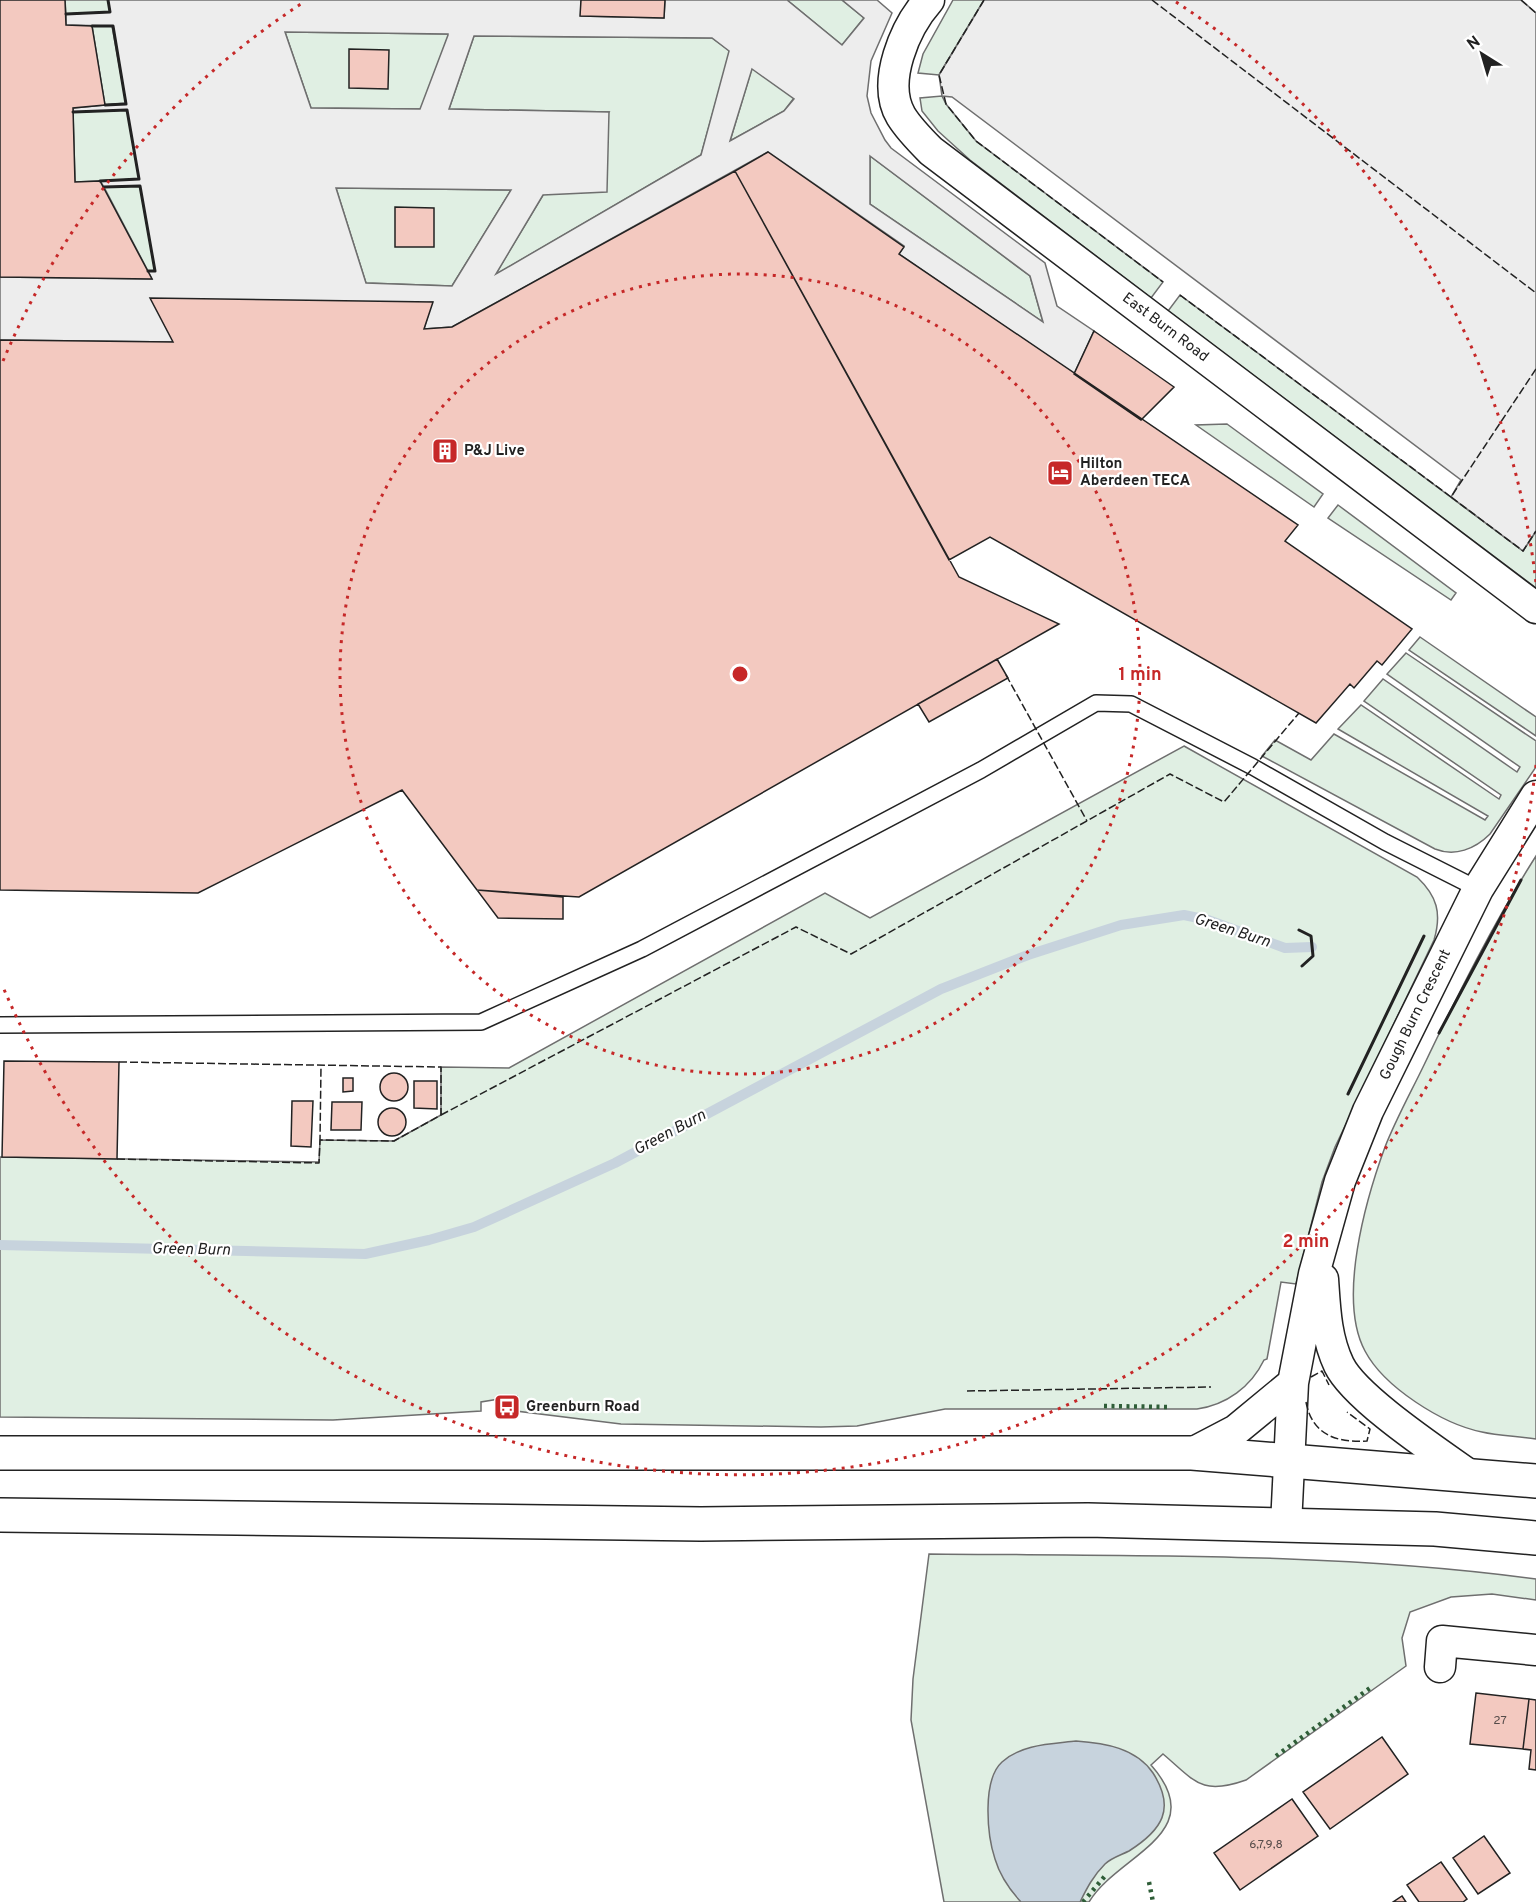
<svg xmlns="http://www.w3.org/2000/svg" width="1536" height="1902" font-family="Overpass,sans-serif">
<rect width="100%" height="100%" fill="#fff"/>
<path fill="#e0efe3" stroke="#6f6f6f" stroke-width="1.5" d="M65,0H108L110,12L66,14Z
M787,0H842L864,18L842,45Z
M953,0H984L939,75L918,73L923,54Z
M92,26H113L126,104L105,105Z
M285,32L449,34L421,109L311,108Z
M474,36L712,38L730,51L701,155L495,275L543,195L609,112L449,109Z
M752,68L794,98L784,111L730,141Z
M942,96L946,104L976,141L1163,282L1151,298L970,160L938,131L922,111L920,98Z
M127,110L139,179L75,182L73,112Z
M870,156L1030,276L1043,322L870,204Z
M140,186L155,271H148L104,187Z
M336,188L511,190L452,286L366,283Z
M1180,295L1523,551L1536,531V588L1168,311Z
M1227,424L1323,494L1314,507L1196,425Z
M1338,505L1456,593L1451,600L1328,518Z
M1420,637L1536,717V736L1409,650Z
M1406,653L1536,741V767L1490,834C1475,849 1455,857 1435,849L1262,756L1275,740L1311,760L1334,734L1485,820L1488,816L1338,729L1361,705L1499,799L1501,795L1364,701L1383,679L1517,772L1520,767L1387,674Z
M1184,746L1417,877C1437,896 1442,913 1434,940L1335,1147L1322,1182L1296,1284L1281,1282L1267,1359L1264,1360C1251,1387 1226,1405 1197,1409H945L857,1426L821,1427L621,1424L516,1411L517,1396L481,1402V1411L333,1420L0,1417V1157L319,1162L320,1140L394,1141L441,1115V1067L509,1068L825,893L870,918Z
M1536,856V1439C1518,1436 1499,1436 1482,1432C1442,1424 1384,1387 1365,1351C1337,1299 1366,1199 1385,1147C1396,1119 1411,1092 1424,1065C1458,994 1494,922 1536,856Z
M929,1554C1129,1556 1338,1552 1536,1579V1600L1492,1594L1451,1597L1410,1612L1402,1638L1406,1666L1246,1780C1201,1796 1195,1781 1163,1754L1151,1765C1212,1834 1118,1854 1089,1902H944L911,1720L913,1679Z"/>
<path fill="#ededed" stroke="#6f6f6f" stroke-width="1.5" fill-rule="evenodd" d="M108,0H581V16L664,18L665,0H787L842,45L864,18L842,0H877L892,13L871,61L867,96L871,113L885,140L891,148L1045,263L1057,306L1094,331L1074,374L899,254L904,246L768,152L452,327L424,329L432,302L173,342L0,340V277L152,279L148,271H155L140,186L104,187L100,181L139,179L127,110L73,112V108L126,103L112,26L66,25V14L110,12ZM285,32L448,34V35L420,109L311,108ZM474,36L712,38L729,51L701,155L496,274L543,195L607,192L609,112L449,109ZM752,69L794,99L784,111L730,141ZM870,156L1030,276L1043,322L870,204ZM336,188L511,190L452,286L366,283Z
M984,0H1521L1536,13V531L1523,551L1451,497L1461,480L952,97L942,96L939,75Z"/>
<path fill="#c7d3dd" stroke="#6f6f6f" stroke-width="1.5" d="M1076,1741C1105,1743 1136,1748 1153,1773C1176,1809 1162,1830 1129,1851C1121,1855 1111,1858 1105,1864C1093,1876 1087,1888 1080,1902H1021C1009,1889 1000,1876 995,1859C987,1835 982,1780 1002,1762C1022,1744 1051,1744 1076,1741Z"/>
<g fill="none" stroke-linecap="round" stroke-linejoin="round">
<path stroke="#c7d3dd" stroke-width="10" d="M0,1245L365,1254L429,1240L474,1227L615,1163L941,989L1028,955L1121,925L1184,915L1208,920L1285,948L1312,947"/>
</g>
<path fill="#f3c9c0" stroke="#222" stroke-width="1.5" d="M0,0H65L66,25L92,26L105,105L73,108L75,182L100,181L152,279L0,277Z
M581,0H665L664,18L580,16Z
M349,49L389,50L388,89L349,88Z
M768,152L904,247L899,254L1298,525L1285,541L1412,629L1382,665L1377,661L1354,688L1350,684L1316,723L990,537L949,560L735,171Z
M735,171L959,577L1059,624L579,897L477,890L402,790L198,893L0,890V340L173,342L150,298L433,302L424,329L452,327Z
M395,207L434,208V247H395Z
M1094,331L1174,387L1141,420L1074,374Z
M997,659L1008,678L929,722L918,704Z
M477,890L563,897V919L498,918Z
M4,1061L119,1062L117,1159L2,1157Z
M380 1087a14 14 0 1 1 28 0a14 14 0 1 1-28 0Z
M343,1078H353V1091L343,1092Z
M414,1081H437V1109L414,1108Z
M292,1101H313L311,1147L291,1146Z
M332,1102H362L361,1130H331Z
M378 1122a14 14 0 1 1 28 0a14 14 0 1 1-28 0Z
M1476,1693L1529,1699L1523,1749L1470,1744Z
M1529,1699L1536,1700V1770L1529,1769L1531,1750L1523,1749Z
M1382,1737L1408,1774L1330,1829L1303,1792Z
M1292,1799L1318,1836L1240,1890L1214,1853Z
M1484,1836L1510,1873L1478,1894L1453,1858Z
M1441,1862L1467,1899L1463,1902H1419L1407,1885Z
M1402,1896L1406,1902H1393Z"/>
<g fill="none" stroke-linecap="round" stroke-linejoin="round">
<defs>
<path id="service" d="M0,1025L481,1022L642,949L981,770L1096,703L1131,704L1253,767L1385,842L1478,889"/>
<path id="minor" d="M929,0C905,27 881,82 901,116C909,129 920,140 931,151L1536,608
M1323,1279C1325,1309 1326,1338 1339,1365C1355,1398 1437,1452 1469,1475
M1192,1453L1236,1430L1293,1383
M1286,1525L1293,1383L1314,1274L1340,1181L1368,1111L1478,889L1536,796
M1440,1667L1442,1641L1536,1650"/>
<path id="primary" d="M0,1453H1192L1536,1481
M0,1515L701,1524L1088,1520L1435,1529L1536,1538"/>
</defs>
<use href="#service" stroke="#222" stroke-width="18"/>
<use href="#minor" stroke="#222" stroke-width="33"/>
<use href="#primary" stroke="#222" stroke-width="36"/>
<use href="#service" stroke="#fff" stroke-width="15"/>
<use href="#minor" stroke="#fff" stroke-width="30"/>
<use href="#primary" stroke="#fff" stroke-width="33"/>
<path stroke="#2f5e38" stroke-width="4.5" stroke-dasharray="3 4.5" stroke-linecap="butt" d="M1104,1406L1170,1407
M1276,1756L1370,1688
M1149,1882L1153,1902
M1083,1902L1105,1876"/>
<path stroke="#222" stroke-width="1.5" stroke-dasharray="8 3" stroke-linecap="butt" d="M984,0L939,75L946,104L976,141L1163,282
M1152,0L1536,293
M1521,0L1536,13
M1180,295L1451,497
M1536,369L1451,497L1523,551L1536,531
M1006,675L1087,821
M119,1062L441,1067V1115L394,1141L320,1140L321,1066
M441,1115L796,927L851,954L1170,774L1224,802L1299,713
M117,1159L319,1163L320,1140
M1311,1377L1322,1371L1329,1385
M967,1391L1211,1387
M1306,1402C1312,1435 1337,1443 1367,1441L1370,1429L1347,1412"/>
<path stroke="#222" stroke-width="3" d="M66,14L110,12L108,0
M92,26H113L126,104L105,105
M73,112L127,110L139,179L100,181
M104,187L140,186L155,271H148
M1299,930L1311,936L1313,956L1302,966
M1439,1033L1521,880
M1348,1094L1424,936"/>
</g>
<g fill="none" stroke="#c62828" stroke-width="3" stroke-dasharray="3 6">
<circle cx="740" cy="674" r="400"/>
<path d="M1536 765A801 801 0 0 1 3 987M3 361A801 801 0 0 1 304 2M1176 2A801 801 0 0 1 1536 583"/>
</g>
<defs>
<symbol id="building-square" viewBox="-11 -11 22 22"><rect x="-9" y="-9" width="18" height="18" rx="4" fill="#c62828" stroke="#fff"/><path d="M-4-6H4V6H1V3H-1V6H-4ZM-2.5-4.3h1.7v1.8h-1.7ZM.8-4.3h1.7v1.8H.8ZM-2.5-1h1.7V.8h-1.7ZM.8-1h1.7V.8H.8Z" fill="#fff"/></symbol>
<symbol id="hotel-square" viewBox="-11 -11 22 22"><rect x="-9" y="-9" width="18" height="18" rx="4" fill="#c62828" stroke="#fff"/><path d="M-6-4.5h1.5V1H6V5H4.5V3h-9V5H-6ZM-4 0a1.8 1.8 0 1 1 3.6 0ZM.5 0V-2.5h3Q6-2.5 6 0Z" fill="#fff"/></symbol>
<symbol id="bus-square" viewBox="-11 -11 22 22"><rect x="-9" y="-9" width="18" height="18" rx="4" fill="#c62828" stroke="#fff"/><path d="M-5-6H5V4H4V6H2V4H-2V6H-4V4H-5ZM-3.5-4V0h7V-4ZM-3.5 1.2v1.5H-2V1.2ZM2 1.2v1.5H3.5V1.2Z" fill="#fff"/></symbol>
</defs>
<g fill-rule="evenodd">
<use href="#building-square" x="430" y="436" width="30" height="30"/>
<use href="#hotel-square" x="1045" y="458" width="30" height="30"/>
<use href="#bus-square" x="492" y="1392" width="30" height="30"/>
</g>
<g text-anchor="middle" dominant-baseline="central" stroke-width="4.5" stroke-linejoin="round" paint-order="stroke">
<g font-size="12" fill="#564c4a">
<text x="1500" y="1721">27</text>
<text x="1266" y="1845">6,7,9,8</text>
</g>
<g font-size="15" fill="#222" stroke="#fff">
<text transform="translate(1165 328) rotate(37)">East Burn Road</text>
<text transform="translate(1416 1015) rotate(-64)">Gough Burn Crescent</text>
</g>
<g font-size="15" font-weight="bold" fill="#222" stroke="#fff" text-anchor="start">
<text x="464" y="451">P&amp;J Live</text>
<text x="1080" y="464">Hilton<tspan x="1080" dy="17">Aberdeen TECA</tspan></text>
<text x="526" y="1407">Greenburn Road</text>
</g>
<g font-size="16" font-style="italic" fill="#222" stroke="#fff">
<text transform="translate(1232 931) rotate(18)">Green Burn</text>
<text transform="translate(670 1133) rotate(-28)">Green Burn</text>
<text transform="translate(191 1250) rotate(1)">Green Burn</text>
</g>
</g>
<circle cx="740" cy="674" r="9" fill="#c62828" stroke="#fff" stroke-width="3"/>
<g font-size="18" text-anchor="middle" font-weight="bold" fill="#c62828" stroke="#fff" stroke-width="4.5" stroke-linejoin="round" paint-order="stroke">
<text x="1140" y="680">1 min</text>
<text x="1306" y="1247">2 min</text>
</g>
<g transform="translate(1482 54) rotate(323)" stroke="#ffffff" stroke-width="4.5" paint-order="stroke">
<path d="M0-4.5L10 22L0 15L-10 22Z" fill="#222222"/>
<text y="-9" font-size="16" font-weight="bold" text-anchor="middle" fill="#222222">N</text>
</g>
</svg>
